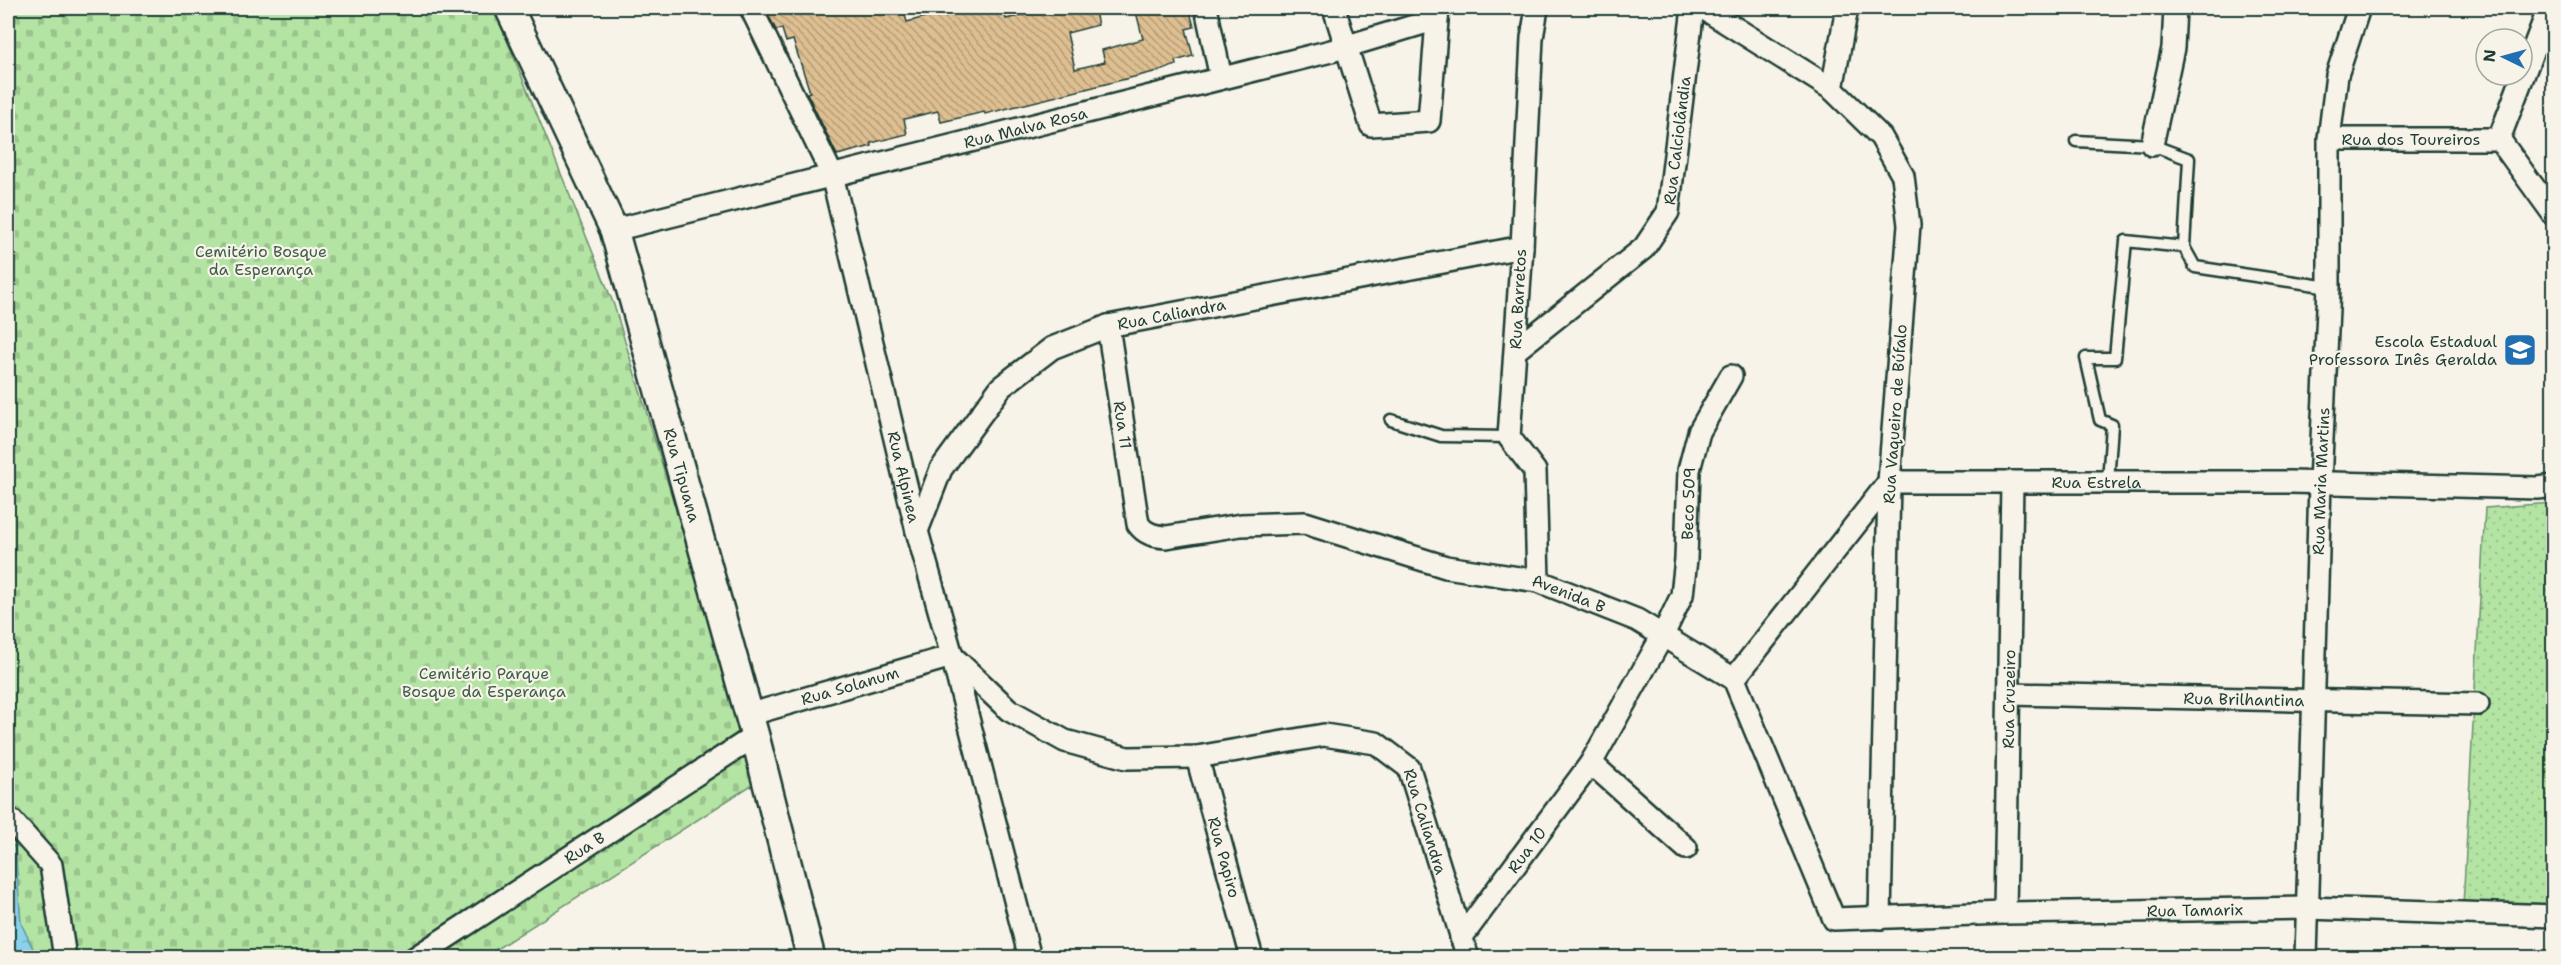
<svg xmlns="http://www.w3.org/2000/svg" width="2561" height="965" font-family="'Shantell Sans',sans-serif">
<defs>
<pattern id="green-dots" width="8" height="8" patternUnits="userSpaceOnUse" patternTransform="scale(1.5)"><rect width="8" height="8" fill="#b4e4a3"/><path d="M2 2h.1M6 6h.1" fill="none" stroke="#9ac48d" stroke-width="1.8" stroke-linecap="round"/></pattern>
<pattern id="cemetery-stones" width="16" height="16" patternUnits="userSpaceOnUse" patternTransform="scale(1.5)"><rect width="16" height="16" fill="#b4e4a3"/><path d="M2 7V4a2 2 0 0 1 4 0v3zM10 15v-3a2 2 0 0 1 4 0v3z" fill="#9ac48d"/></pattern>
<pattern id="water-ripples" width="26" height="14" patternUnits="userSpaceOnUse" patternTransform="scale(1.5)"><rect width="26" height="14" fill="#8ad1eb"/><path d="M2 4q2-2 4 0t4 0M15 11q2-2 4 0t4 0" fill="none" stroke="#77b4ca"/></pattern>
<pattern id="building-back-hatch" width="6" height="6" patternUnits="userSpaceOnUse" patternTransform="scale(1.5)"><rect width="6" height="6" fill="#debf91"/><path d="M-1 5l2 2M0 0l6 6M5-1l2 2" fill="none" stroke="#b39c77"/></pattern>
</defs>
<rect width="100%" height="100%" fill="#f7f3e8"/>
<filter id="ink" filterUnits="userSpaceOnUse"><feTurbulence type="fractalNoise" baseFrequency=".0167" numOctaves="2"/><feDisplacementMap in="SourceGraphic" scale="12" xChannelSelector="R" yChannelSelector="G"/><feConvolveMatrix kernelMatrix="1 2 1 2 8 2 1 2 1" color-interpolation-filters="sRGB"/></filter>
<g filter="url(#ink)">
<path fill="url(#green-dots)" stroke="#6a906c" stroke-width="1.5" d="M2553,503V905H2463L2485,508Z"/>
<path fill="url(#cemetery-stones)" stroke="#6a906c" stroke-width="1.5" d="M8,8H494L614,305L758,781L484,957H8Z"/>
<path fill="url(#water-ripples)" stroke="#5f96a2" stroke-width="1.5" d="M8,845L15,846L21,923L37,957H8Z"/>
<path fill="url(#building-back-hatch)" stroke="#1f3d34" stroke-width="1.5" d="M765,8H903L907,22L951,10L973,8H1003L1006,19L1051,8H1094L1098,25L1067,33L1075,69L1105,62L1102,50L1143,39L1135,8H1189L1194,27L1186,29L1193,56L1175,61L1176,65L1162,70L985,114L984,112L941,122L938,111L904,119L907,134L871,143L872,146L837,155L807,93L810,92L793,40L786,42L782,29L776,30Z"/>
<g fill="none" stroke-linecap="round" stroke-linejoin="round">
<defs>
<path id="service" d="M2076,141L2152,145L2189,159L2184,247L2195,267L2329,287
M1391,420L1441,436L1509,437
M2108,482L2112,425L2100,420L2086,358H2115L2126,241L2184,247"/>
<g id="minor">
<path id="s1" d="M751,8L832,175L917,531L952,656L1030,958"/>
<path d="M1206,8L1221,78"/>
<path d="M1334,8L1371,125L1429,121L1438,8"/>
<path d="M1537,8L1532,38L1522,247L1509,437L1535,471L1538,581"/>
<path d="M1703,8L1832,89L1881,137L1903,176L1909,225L1889,482L1880,918"/>
<path d="M1832,89L1847,8"/>
<path id="s2" d="M2329,139H2499L2549,8"/>
<path d="M2499,139L2554,215"/>
<path d="M2152,145L2173,48L2175,8"/>
<path id="s3" d="M614,230L1331,51L1437,19"/>
<path id="s4" d="M1108,326L1138,524C1145,534 1154,536 1166,537L1241,525L1305,523L1446,567L1538,581L1637,620L1734,679L1834,919L2005,913L2307,908L2554,916"/>
<path id="s5" d="M1516,350L1644,248L1668,212L1693,8"/>
<path id="s6" d="M917,531L941,469L1001,387L1052,348L1108,326L1522,247"/>
<path id="s7" d="M1734,679L1889,482H2290L2538,488L2554,486"/>
<path id="s8" d="M2010,694L2478,704"/>
<path id="s9" d="M748,715L952,656L1009,710L1065,741L1127,758L1197,757L1324,735L1376,743L1409,768L1468,958"/>
<path id="s10" d="M1197,757L1252,958"/>
<path d="M1591,763L1686,848"/>
<path d="M8,821H12L51,865L65,958"/>
<path id="s11" d="M2005,913L2012,482"/>
<path id="s12" d="M1461,938L1591,763L1663,635L1682,595L1686,559L1689,470L1699,432L1731,376"/>
<path id="s13" d="M415,958L755,736"/>
<path id="s14" d="M2306,958L2320,483L2329,287V139L2337,75L2359,8"/>
</g>
<g id="tertiary">
<path id="s15" d="M509,8L614,230L755,736L811,958"/>
</g>
</defs>
<use href="#service" stroke="#1f3d34" stroke-width="15"/>
<use href="#minor" stroke="#1f3d34" stroke-width="26"/>
<use href="#tertiary" stroke="#1f3d34" stroke-width="32"/>
<use href="#service" stroke="#f7f3e8" stroke-width="10"/>
<use href="#minor" stroke="#f7f3e8" stroke-width="21"/>
<use href="#tertiary" stroke="#f7f3e8" stroke-width="27"/>
</g>
</g>
<defs>
<symbol id="school-square" viewBox="-11 -11 22 22"><rect x="-9" y="-9" width="18" height="18" rx="4" fill="#1f6fb2" stroke="#f7f3e8"/><path d="M0-5L7-2L0 1L-7-2ZM-4 1L0 2.5L4 1V4Q0 6-4 4Z" fill="#fff"/></symbol>
</defs>
<g fill-rule="evenodd">
<use href="#school-square" x="2501" y="331" width="38" height="38"/>
</g>
<g text-anchor="middle" dominant-baseline="central" stroke-width="4.5" stroke-linejoin="round" paint-order="stroke">
<g font-size="16" fill="#1f3d34" stroke="#f7f3e8">
<text stroke="none"><textPath href="#s3" startOffset="424">Rua Malva Rosa</textPath></text>
<text stroke="none"><textPath href="#s2" startOffset="82">Rua dos Toureiros</textPath></text>
<text stroke="none"><textPath href="#s5" startOffset="279">Rua Calciolândia</textPath></text>
<text transform="translate(1518 299) rotate(-87)">Rua Barretos</text>
<text stroke="none"><textPath href="#s6" startOffset="357">Rua Caliandra</textPath></text>
<text transform="translate(1895 414) rotate(-86)">Rua Vaqueiro de Búfalo</text>
<text stroke="none"><textPath href="#s4" startOffset="100">Rua 11</textPath></text>
<text stroke="none"><textPath href="#s15" startOffset="500">Rua Tipuana</textPath></text>
<text stroke="none"><textPath href="#s1" startOffset="496">Rua Alpinea</textPath></text>
<text stroke="none"><textPath href="#s14" startOffset="477">Rua Maria Martins</textPath></text>
<text stroke="none"><textPath href="#s7" startOffset="458">Rua Estrela</textPath></text>
<text stroke="none"><textPath href="#s12" startOffset="501">Beco 509</textPath></text>
<text stroke="none"><textPath href="#s4" startOffset="646">Avenida B</textPath></text>
<text stroke="none"><textPath href="#s9" startOffset="106">Rua Solanum</textPath></text>
<text stroke="none"><textPath href="#s11" startOffset="214">Rua Cruzeiro</textPath></text>
<text stroke="none"><textPath href="#s8" startOffset="234">Rua Brilhantina</textPath></text>
<text stroke="none"><textPath href="#s9" startOffset="768">Rua Caliandra</textPath></text>
<text stroke="none"><textPath href="#s13" startOffset="202">Rua B</textPath></text>
<text stroke="none"><textPath href="#s12" startOffset="110">Rua 10</textPath></text>
<text stroke="none"><textPath href="#s10" startOffset="104">Rua Papiro</textPath></text>
<text stroke="none"><textPath href="#s4" startOffset="1454">Rua Tamarix</textPath></text>
</g>
<g font-size="16" fill="#3d5e4a" stroke="#f7f3e8">
<text x="261" y="251">Cemitério Bosque<tspan x="261" dy="18">da Esperança</tspan></text>
<text x="484" y="673">Cemitério Parque<tspan x="484" dy="18">Bosque da Esperança</tspan></text>
</g>
<g font-size="16" fill="#1f3d34" stroke="#f7f3e8" text-anchor="end">
<text x="2497" y="341">Escola Estadual<tspan x="2497" dy="18">Professora Inês Geralda</tspan></text>
</g>
</g>
<rect width="2561" height="965" fill="none" stroke="#f7f3e8" stroke-width="30"/>
<rect x="15" y="15" width="2531" height="935" fill="none" stroke="#1f3d34" stroke-width="2" filter="url(#ink)"/>
<g transform="translate(2504 57) rotate(275)"><circle r="28" fill="#f7f3e8" stroke="#a1aaa0" stroke-width="1.5"/>
<path d="M0-4.5L10 22L0 15L-10 22Z" fill="#1f6fb2"/>
<text y="-9" font-size="16" font-weight="bold" text-anchor="middle" fill="#1f3d34">N</text>
</g>
</svg>
